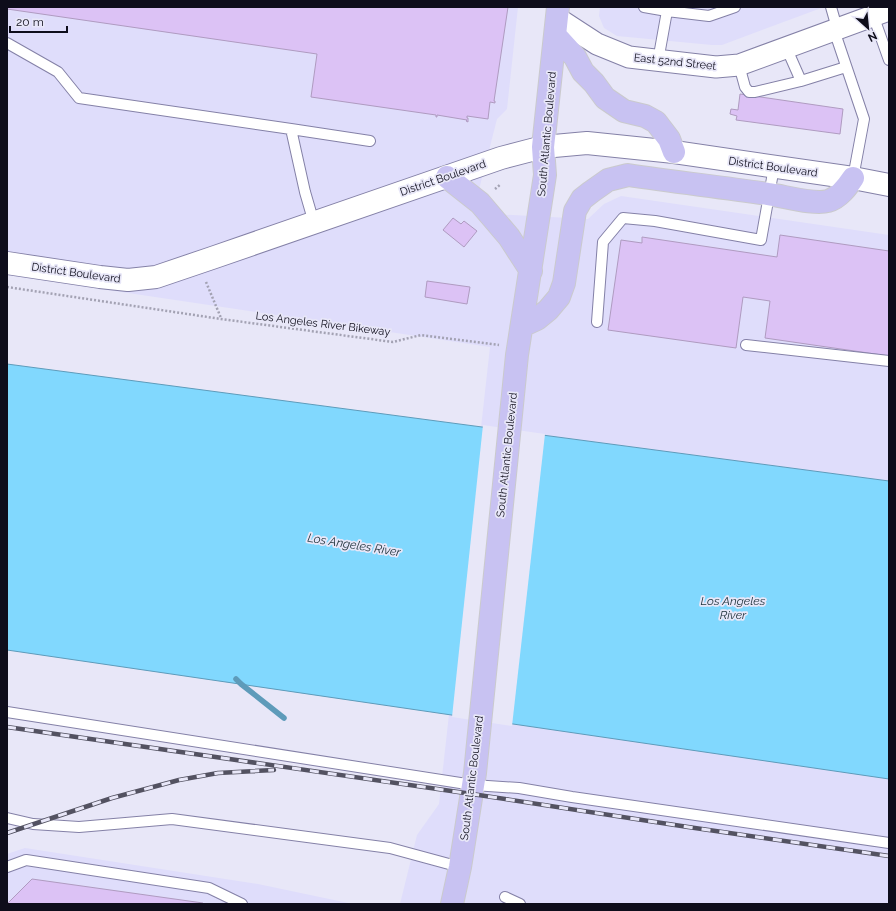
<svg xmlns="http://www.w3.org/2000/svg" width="896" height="911" font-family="Raleway,sans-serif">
<rect width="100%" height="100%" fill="#e8e7f8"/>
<path fill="#dfddfb" d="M7,7H518L507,109L497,119L473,213L588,219L604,204L621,196L889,235V904H400L417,835L439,804L490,347L7,275Z
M600,7H824L722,45H712L617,36L604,28L599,16Z
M25,848L258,884L353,904H7V854Z"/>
<path fill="#81d8fe" stroke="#5e9bba" d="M7,364L889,481V779L7,650Z"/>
<path fill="#e8e7f8" d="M483,425L545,434L512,726L452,717Z"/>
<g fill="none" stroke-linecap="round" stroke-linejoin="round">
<path stroke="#5e9bba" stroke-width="5.5" d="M236,679L241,684L284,718"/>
</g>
<path fill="#dcc2f5" stroke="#af9bc0" d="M7,7H508L494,101H495V103L490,102L488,119L467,116V118H468V122L466,121L467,120L437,115V117H436V115L311,97L317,54L7,9Z
M740,94L843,109L840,134L736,120L737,116L730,114L731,109L738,110Z
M453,218L461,224L464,221L477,231L464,247L443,230Z
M780,235L889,251V356L765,338L770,301L743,297L736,348L608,330L621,240L642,243V237L777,257Z
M427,281L470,287L467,304L425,297Z
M32,879L203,903L204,904H7Z"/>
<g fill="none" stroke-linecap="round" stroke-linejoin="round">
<defs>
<path id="lane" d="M644,7L667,11L658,61
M831,7L837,28
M667,11L709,16L735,7
M873,15L889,60
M834,30L864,119L853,178
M7,43L58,72L79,98L291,129L305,192L314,223
M786,47L801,81L846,67
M739,65L745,87L749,92H755L801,81
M291,129L370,141
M597,322L603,242L623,218L655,221L761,240L774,167
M746,345L889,361
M7,712L473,785L519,788L572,797L889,843
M7,818L33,824L79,827L172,819L390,848L460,867
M7,867L26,860L209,888L242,904
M505,897L520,904"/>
<path id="street" d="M557,18L597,44L629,57L716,67L739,65L889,10"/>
<path id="secondary" d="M7,263L100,277L128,280L156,277L212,258L501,158L543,147L587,143L674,152L853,178L889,185"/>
<path id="primary" d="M555,35L575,57L583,72L594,83L605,98L624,111L645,116L656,122L669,139L674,152
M447,177L480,203L509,237L531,271
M522,326L537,319L548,310L559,297L564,283L575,211L582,199L591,192L608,180L628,175C674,182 721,187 768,194C784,196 814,205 828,201C839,198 847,187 853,178
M452,904L460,867L475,773L517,355L545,175L543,147L558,7"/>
</defs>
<use href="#lane" stroke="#8481a7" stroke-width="12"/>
<use href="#street" stroke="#8481a7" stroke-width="23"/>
<use href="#secondary" stroke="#8481a7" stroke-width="24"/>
<use href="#primary" stroke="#cacacd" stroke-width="24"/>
<path stroke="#a3a2b3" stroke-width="2.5" stroke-dasharray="2 2" stroke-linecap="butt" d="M495,189L501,184
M206,282L221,318
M7,287L221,319L393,342L421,335L499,345"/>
<use href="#lane" stroke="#fff" stroke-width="10"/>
<use href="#street" stroke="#fff" stroke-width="21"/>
<use href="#secondary" stroke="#fff" stroke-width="22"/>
<use href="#primary" stroke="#c8c2f2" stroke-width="22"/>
<defs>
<path id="rail" d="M7,727L472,794L688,827L889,856
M7,833L112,798L179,780L218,773L274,770"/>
</defs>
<use href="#rail" stroke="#535261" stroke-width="4.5"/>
<use href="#rail" stroke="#e8e7f8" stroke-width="3" stroke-dasharray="9" stroke-linecap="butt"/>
</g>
<g text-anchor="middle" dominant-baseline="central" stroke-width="3.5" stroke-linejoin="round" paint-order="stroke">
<g font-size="11" fill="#0e0d1b" stroke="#e8e7f8">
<text transform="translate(675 62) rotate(6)">East 52nd Street</text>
<text transform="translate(547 134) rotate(-85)">South Atlantic Boulevard</text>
<text transform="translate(773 167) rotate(8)">District Boulevard</text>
<text transform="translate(443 178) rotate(-19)">District Boulevard</text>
<text transform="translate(76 273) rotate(8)">District Boulevard</text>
<text transform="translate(323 324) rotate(7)">Los Angeles River Bikeway</text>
<text transform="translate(507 455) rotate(-84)">South Atlantic Boulevard</text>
<text transform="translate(472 778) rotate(-83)">South Atlantic Boulevard</text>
</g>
<g font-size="12" font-style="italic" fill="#1c3039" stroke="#e8e7f8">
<text transform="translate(354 545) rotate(9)">Los Angeles River</text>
<text x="733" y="601">Los Angeles<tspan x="733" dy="14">River</tspan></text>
</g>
</g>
<rect width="896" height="911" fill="none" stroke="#0e0d1b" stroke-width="16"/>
<g transform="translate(868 28) rotate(153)" stroke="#e8e7f8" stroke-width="3" paint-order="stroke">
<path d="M0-3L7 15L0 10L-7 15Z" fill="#0e0d1b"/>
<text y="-6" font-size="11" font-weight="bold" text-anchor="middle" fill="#0e0d1b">N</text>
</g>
<path d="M10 26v6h57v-6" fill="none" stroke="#0e0d1b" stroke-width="2"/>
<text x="16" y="26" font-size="12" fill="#0e0d1b" stroke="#e8e7f8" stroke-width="3" paint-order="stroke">20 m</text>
</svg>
